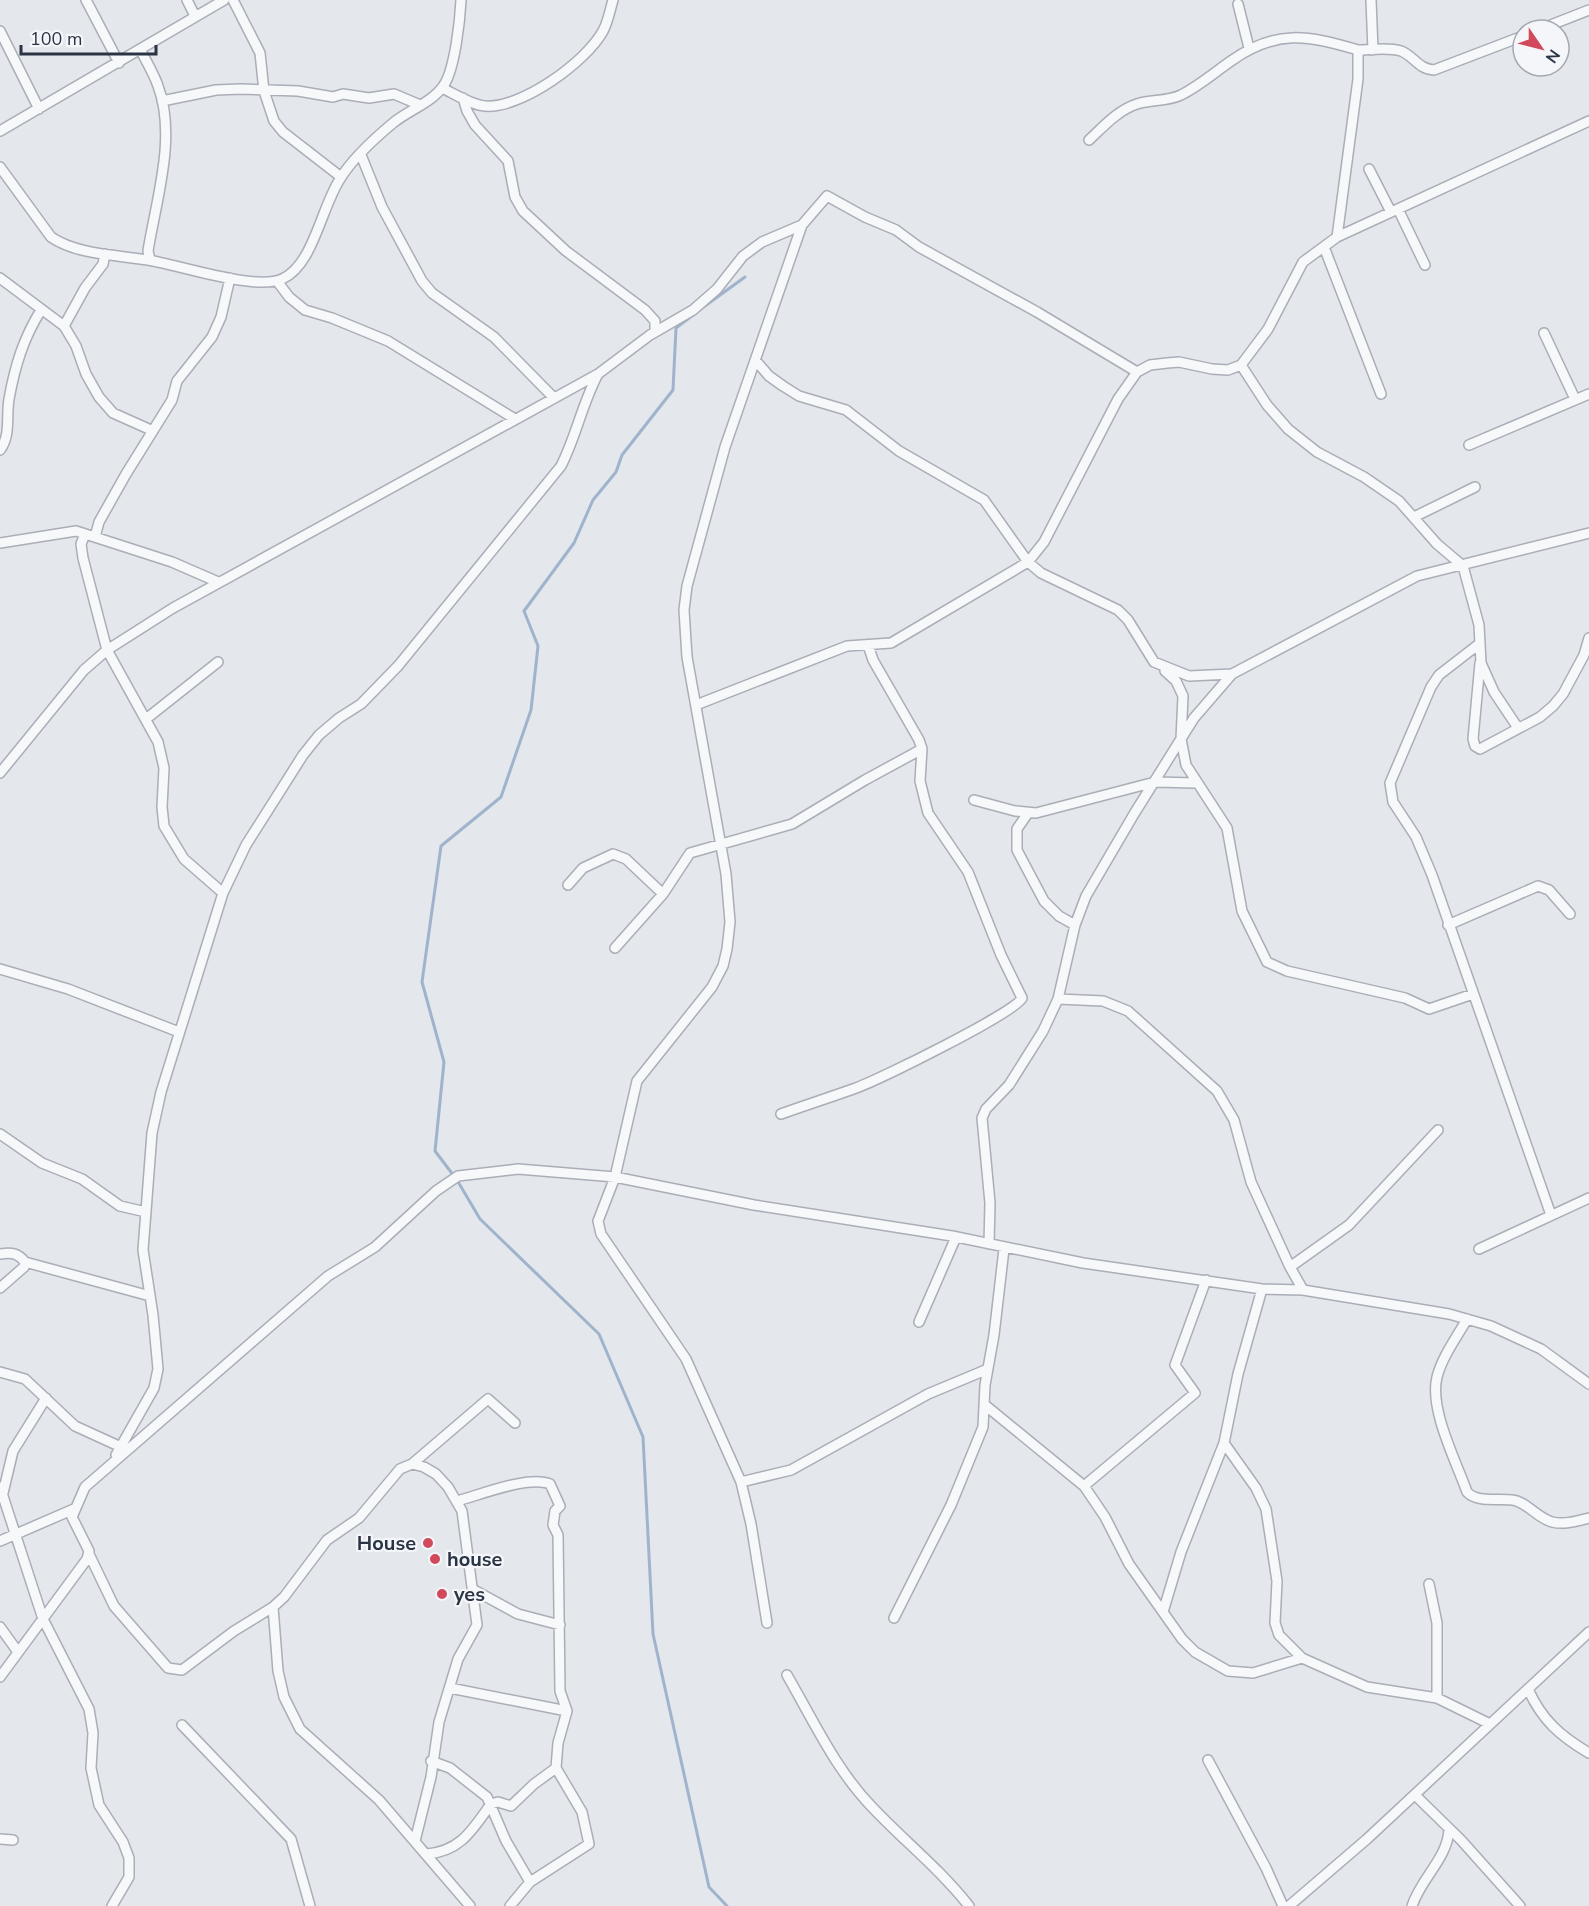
<svg xmlns="http://www.w3.org/2000/svg" width="1589" height="1906" font-family="'Nunito Sans',sans-serif">
<rect width="100%" height="100%" fill="#e4e7ec"/>
<g fill="none" stroke-linecap="round" stroke-linejoin="round">
<path stroke="#9fb4cc" stroke-width="3" d="M698,311L745,277
M693,315L676,328L673,390L622,455L616,472L593,500L574,543L524,611L538,646L531,710L501,797L441,846L422,982L444,1062L435,1151L457,1180L480,1219L599,1334L643,1437L653,1634L709,1887L727,1906"/>
<defs>
<path id="minor" d="M86,0L119,63
M187,0L195,16
M233,0L260,53L264,91L274,121L283,132L341,177
M1371,0L1373,50
M1238,4L1249,48
M1538,30L1589,10
M0,31L39,109
M140,49C146,61 154,74 158,86C177,137 156,200 148,251L150,260
M442,88C455,94 471,105 485,106C521,109 586,62 603,31C608,22 610,10 613,0
M463,98L467,111L475,125L508,161L515,197L523,211L566,251L645,310L655,321V332
M162,101L216,90L241,89L298,91L333,97L343,94L369,98L394,94L420,105
M0,131L224,0
M1089,140C1103,127 1118,110 1137,104C1152,99 1166,102 1181,95C1199,86 1215,72 1231,61C1276,29 1307,35 1358,50
M361,155L382,207L422,281L432,293L494,337L554,398
M0,167L51,237C77,255 118,255 148,260C179,265 255,291 282,279C313,266 321,208 340,179C352,159 375,138 393,123C409,110 433,102 444,85C455,68 460,20 461,0
M1369,169L1391,212
M1398,209L1425,265
M1337,237L1358,79V50C1371,50 1388,47 1401,51C1414,56 1418,69 1434,70L1523,36
M1324,247L1381,394
M0,278L64,326L76,346L86,374L99,397L113,413L151,430
M277,281L289,297L305,310L332,318L388,341L515,419
M64,326L85,288L103,264L105,254
M1544,333L1575,399
M756,361L769,376L783,386L799,396L846,410L899,451L984,500L1028,562L1041,573L1118,610L1128,620L1154,662L1189,676L1232,674L1417,576L1589,533
M1241,365L1267,405L1288,429L1317,452L1364,477L1399,501L1437,544L1463,566L1479,625L1481,663L1494,692L1518,728
M1469,445L1589,394
M0,450C11,435 6,417 9,399C15,366 23,339 41,310
M1414,517L1475,487
M85,534L81,544L83,558L107,650L158,742L164,768L162,807L164,826L184,859L223,893
M95,537L99,522L126,474L172,400L177,381L212,337L221,317L230,278
M0,543L76,531L172,562L218,582
M1479,644L1439,675L1431,687L1390,783L1393,802L1416,837L1432,875L1551,1215
M1480,663L1473,739L1475,746L1480,749L1540,717L1553,706L1563,694L1584,655L1589,638
M1165,671L1176,681L1183,696L1181,739L1186,765L1227,828L1242,911L1267,962L1287,971L1405,998L1429,1009L1473,994
M696,705L847,646L891,643L1028,562L1044,542L1118,399L1137,372L1150,365L1167,363L1179,362L1212,369L1228,370L1241,365L1268,329L1303,262L1337,237L1589,121
M146,719L218,662
M0,773L84,670L107,650L173,608L598,374L650,335L693,310L717,289L743,256L762,242L802,225L827,196L865,217L896,230L919,247L1037,312L1137,372
M974,800L1015,811L1036,813L1155,782L1196,783
M1028,813L1017,829V850L1044,901L1059,916L1075,925
M568,885L583,868L613,854L626,859L663,894
M1448,925L1538,886L1549,890L1570,914
M615,948L663,894L690,853L792,824L865,780L922,749
M0,969L68,989L179,1032
M1058,999L1103,1001L1128,1011L1217,1091L1234,1120L1251,1182L1290,1267L1303,1290
M781,1114C806,1105 831,1097 856,1088C878,1080 1015,1013 1022,998L1001,955L968,872L928,813L920,781L922,749L919,740L873,660L868,645
M0,1134L42,1163L82,1179L120,1206L146,1212
M989,1244L990,1203L982,1118L986,1109L1009,1085L1043,1031L1058,999L1075,925L1086,896L1134,814L1194,718L1232,674
M1479,1249L1589,1198
M0,1254C11,1252 18,1253 25,1262L150,1296
M1290,1267L1349,1225L1438,1130
M0,1288L24,1267L25,1262
M1467,1319C1457,1337 1442,1357 1437,1377C1429,1409 1456,1461 1467,1492C1477,1503 1498,1498 1512,1500C1526,1501 1537,1518 1552,1522C1565,1525 1577,1521 1589,1518
M919,1322L956,1237
M0,1372L25,1379L75,1426L121,1447
M985,1405L1084,1486L1105,1517L1129,1564L1182,1639L1195,1652L1228,1671L1253,1673L1302,1658
M1224,1443L1256,1488L1266,1509L1277,1581L1275,1623L1279,1635L1302,1658L1367,1687L1437,1698L1490,1724
M116,1455L154,1388L158,1369L153,1315L143,1250L152,1133L161,1092L223,893L246,845L303,755L319,735L339,718L361,704L398,666L561,466C576,437 582,404 598,374
M412,1464L488,1399L515,1423
M741,1482L791,1470L928,1394L988,1369
M1084,1486L1195,1393L1175,1365L1206,1280
M0,1487L43,1619L89,1709L93,1733L91,1768L99,1805L123,1842L129,1858V1877L112,1906
M3,1493L13,1451L46,1398
M0,1541L74,1509
M89,1554L114,1606L168,1668L182,1670L234,1631L273,1607L284,1597L327,1540L359,1518L400,1469L412,1464L424,1467L436,1474L448,1487L462,1511L477,1625L458,1659L439,1722L431,1777L415,1841
M1429,1584L1437,1623V1698
M474,1590L518,1614L560,1625
M273,1607L278,1671L284,1697L300,1729L379,1800L470,1906
M1163,1612L1181,1552L1224,1443L1238,1374L1262,1289
M894,1618L951,1505L983,1427L985,1385L994,1335L1004,1249
M767,1623L751,1524L741,1482L686,1359L601,1234L598,1221L615,1177L637,1081L712,987L723,966L727,949L730,922L726,874L687,657L684,610L687,586L725,447L802,225
M0,1627L18,1652
M787,1675C813,1720 836,1770 872,1807C904,1841 940,1869 969,1906
M0,1677L87,1559L89,1551L72,1517L85,1487L328,1276L375,1247L436,1191L458,1176L518,1169L615,1177L754,1205L952,1236L1083,1263L1262,1289L1303,1290L1449,1314L1491,1326L1541,1349L1589,1384
M450,1688L567,1711
M1528,1689C1542,1720 1560,1736 1589,1753
M182,1725L291,1839L310,1906
M1208,1760L1266,1868L1283,1906
M431,1761L450,1768L487,1797L506,1841L530,1882
M1415,1795L1461,1840L1520,1906
M0,1839L13,1840
M427,1854C461,1851 472,1830 491,1804L498,1802L511,1806L534,1784L556,1768L558,1743L567,1711L560,1691L558,1535L553,1525L555,1511L560,1506L550,1484C529,1475 480,1495 457,1501
M510,1906L530,1882L589,1844L582,1812L556,1768
M1289,1906L1367,1839L1589,1632
M1412,1906C1421,1878 1448,1858 1449,1829"/>
</defs>
<use href="#minor" stroke="#a9aeb7" stroke-width="12"/>
<use href="#minor" stroke="#f7f8fa" stroke-width="9"/>
</g>
<g fill="#d1495b" stroke="#f4f6f9" stroke-width="2">
<circle cx="428" cy="1543" r="6"/>
<circle cx="435" cy="1559" r="6"/>
<circle cx="442" cy="1594" r="6"/>
</g>
<g text-anchor="middle" dominant-baseline="central" stroke-width="4.5" stroke-linejoin="round" paint-order="stroke">
<g font-size="20" font-weight="bold" fill="#2b3445" stroke="#f4f6f9" text-anchor="start">
<text x="416" y="1543" text-anchor="end">House</text>
<text x="447" y="1559">house</text>
<text x="454" y="1594">yes</text>
</g>
</g>
<g transform="translate(1541 48) rotate(125)"><circle r="28" fill="#f4f6f9" stroke="#a4a8b1" stroke-width="1.5"/>
<path d="M0-4.5L10 22L0 15L-10 22Z" fill="#d1495b"/>
<text y="-9" font-size="16" font-weight="bold" text-anchor="middle" fill="#2b3445">N</text>
</g>
<path d="M21 45v9h135v-9" fill="none" stroke="#2b3445" stroke-width="3"/>
<text x="30" y="45" font-size="18" fill="#2b3445" stroke="#f4f6f9" stroke-width="4.5" paint-order="stroke">100 m</text>
</svg>
